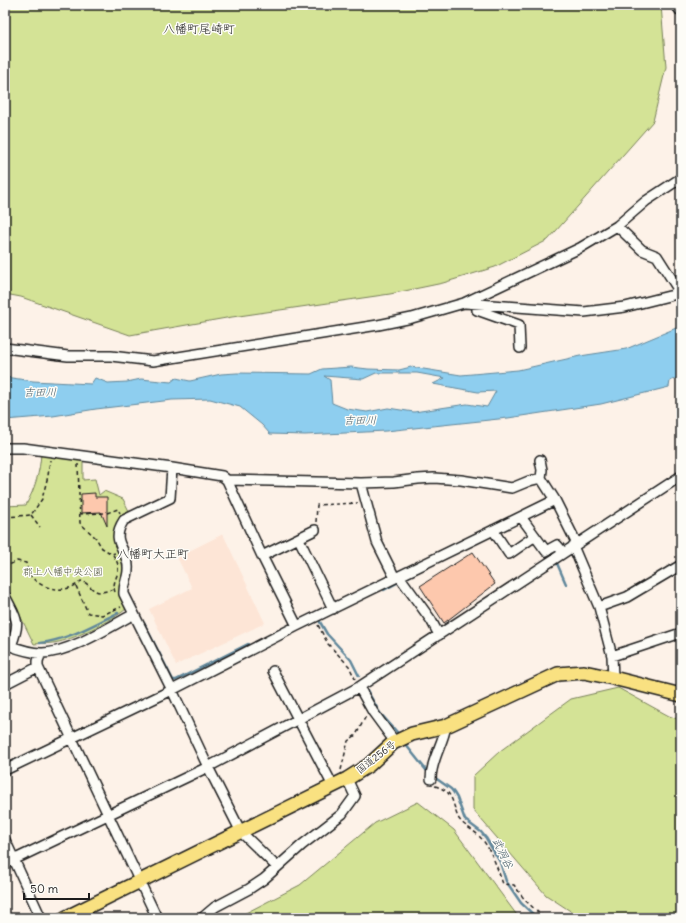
<svg xmlns="http://www.w3.org/2000/svg" width="686" height="923" font-family="Delius,'Klee One',sans-serif">
<rect width="100%" height="100%" fill="#fdf2e8"/>
<filter id="ink" filterUnits="userSpaceOnUse"><feTurbulence type="fractalNoise" baseFrequency=".025" numOctaves="2"/><feDisplacementMap in="SourceGraphic" scale="8" xChannelSelector="R" yChannelSelector="G"/><feConvolveMatrix kernelMatrix="1 2 1 2 8 2 1 2 1" color-interpolation-filters="sRGB"/></filter>
<g filter="url(#ink)">
<path fill="#fde5d6" d="M223,534L265,623L176,665L149,609L192,588L177,557Z"/>
<path fill="#d4e396" stroke="#788059" d="M5,5H661L666,67L653,121L548,240L495,267L443,283L390,294L232,317L130,335L21,297L5,294Z
M41,453L83,458V480L95,479L99,495L104,491L123,499L131,515L122,518L124,572L121,594L126,609C113,620 76,638 59,642C51,644 42,643 34,644L5,585V506L26,505C35,488 40,472 41,453Z
M618,688L669,716L681,720V918H581L546,895L473,810V776L500,751L571,699Z
M418,802L454,830L519,918H236L300,885L375,823Z"/>
<path fill="#8eceef" stroke="#60879b" fill-rule="evenodd" d="M681,326V376L670,381L669,387L601,404L508,418L386,431L305,435L270,434L262,425L240,407L210,399L172,400L96,409L53,416L5,420V377L33,381L91,384L95,378L108,383L127,382L141,379L171,382L176,378L190,381L221,374L237,373L311,374L322,369L351,367L368,369L399,370L411,367L461,375L518,370L580,356L626,349ZM376,373H417L445,378L433,384L478,392L496,391L487,407L467,404L414,412L388,408L367,412L347,409L332,403L330,380L324,376L363,379Z"/>
<g fill="none" stroke-linecap="round" stroke-linejoin="round">
<path stroke="#60879b" stroke-width="2.5" d="M556,561L566,584
M408,577L427,567
M384,590L397,583
M320,622L327,634L351,660L359,676
M144,623L173,680H176L248,644
M40,643C68,640 92,625 118,613
M367,690L380,713L397,732
M406,745L430,775
M434,777L451,789L454,793L457,798L465,820L481,832L486,838L500,862L506,881L521,903L537,918"/>
</g>
<path fill="#fdc8ad" stroke="#1c1c1c" d="M95,493V497H107V526L101,512L81,513V494Z
M473,552L495,584L444,623L420,586Z"/>
<g fill="none" stroke-linecap="round" stroke-linejoin="round">
<defs>
<path id="minor" d="M676,5L681,12
M465,303L584,312L625,307L673,295L678,289L657,256L642,250L617,226
M477,304V310L519,325L520,348
M5,348L68,356H111L153,361L378,325L412,318L464,303L580,248L617,226L646,201L681,178
M5,448H23L172,468L222,476L227,480L361,483L394,482L418,479L434,478L461,480L512,488L529,481L541,478L555,500L577,544
M540,460L542,470L541,478
M172,468L170,498L124,520C108,544 130,549 128,570C128,578 123,585 124,594L172,690L208,767L241,832L277,867
M227,480L262,556L297,626
M361,483L377,542L395,578
M521,517L546,551L557,545L563,552
M493,530L509,554L535,536
M299,539L333,609
M573,546L599,607L612,656L613,678
M262,556L315,530
M399,576L431,620L439,635
M5,596C17,620 21,620 11,646
M599,607L627,597L681,565
M5,644C16,648 29,653 41,653C67,654 110,627 134,614
M41,653L38,661V667L157,918
M612,656L681,633
M273,671L333,786
M5,684L38,667
M359,687L373,712L395,742
M5,770L172,690L297,626L555,500
M431,779C431,760 443,744 446,726
M5,840L41,918
M5,864L208,767L359,687L681,476
M202,918L215,907L249,889L264,879L302,845L342,814L355,796L347,779"/>
<path id="highway" d="M65,918L347,779L369,765L393,743L412,734L446,726L558,674L584,672L613,678L681,695"/>
</defs>
<use href="#minor" stroke="#1c1c1c" stroke-width="12"/>
<use href="#highway" stroke="#1c1c1c" stroke-width="16"/>
<path stroke="#1c1c1c" stroke-width="1.5" stroke-dasharray="4 3" stroke-linecap="butt" d="M78,464L80,523L96,538L102,548L112,554L115,553
M79,514L107,513L118,509L120,513
M31,515L40,527
M5,517L31,515L42,499L48,476L50,460
M316,522L317,505L358,503
M113,555C126,572 110,579 115,592
M5,561L9,565L17,561L26,563C27,567 28,572 30,575C41,590 67,595 81,581C88,582 92,592 100,592C104,592 110,590 113,589
M76,586L88,613L102,615L121,607
M318,625L328,644L349,666L355,679
M341,770L348,741L356,735L366,716
M435,786C439,787 443,789 446,791C454,797 454,811 459,819C464,826 472,829 478,835C491,847 497,868 503,884L514,885L525,900L544,918"/>
<use href="#minor" stroke="#fdfcf7" stroke-width="9"/>
<use href="#highway" stroke="#f9e181" stroke-width="13"/>
</g>
</g>
<g text-anchor="middle" dominant-baseline="central" stroke-width="3" stroke-linejoin="round" paint-order="stroke">
<g font-size="10" fill="#535841" stroke="#fdfcf7">
<text x="63" y="571">郡上八幡中央公園</text>
</g>
<g font-size="10" fill="#1c1c1c" stroke="#fdfcf7">
<text transform="translate(376 757) rotate(-38)">国道256号</text>
</g>
<g font-size="11" font-style="italic" fill="#445a66" stroke="#fdfcf7">
<text x="40" y="392">吉田川</text>
<text x="360" y="420">吉田川</text>
<text transform="translate(503 853) rotate(64)">武洞谷</text>
</g>
<g font-size="12" fill="#1c1c1c" stroke="#fdfcf7">
<text x="199" y="28">八幡町尾崎町</text>
<text x="153" y="553">八幡町大正町</text>
</g>
</g>
<rect width="686" height="923" fill="none" stroke="#fdfcf7" stroke-width="20"/>
<rect x="10" y="10" width="666" height="903" fill="none" stroke="#1c1c1c" stroke-width="1.5" filter="url(#ink)"/>
<path d="M24 893v6h65v-6" fill="none" stroke="#1c1c1c" stroke-width="2"/>
<text x="30" y="893" font-size="12" fill="#1c1c1c" stroke="#fdfcf7" stroke-width="3" paint-order="stroke">50 m</text>
</svg>
